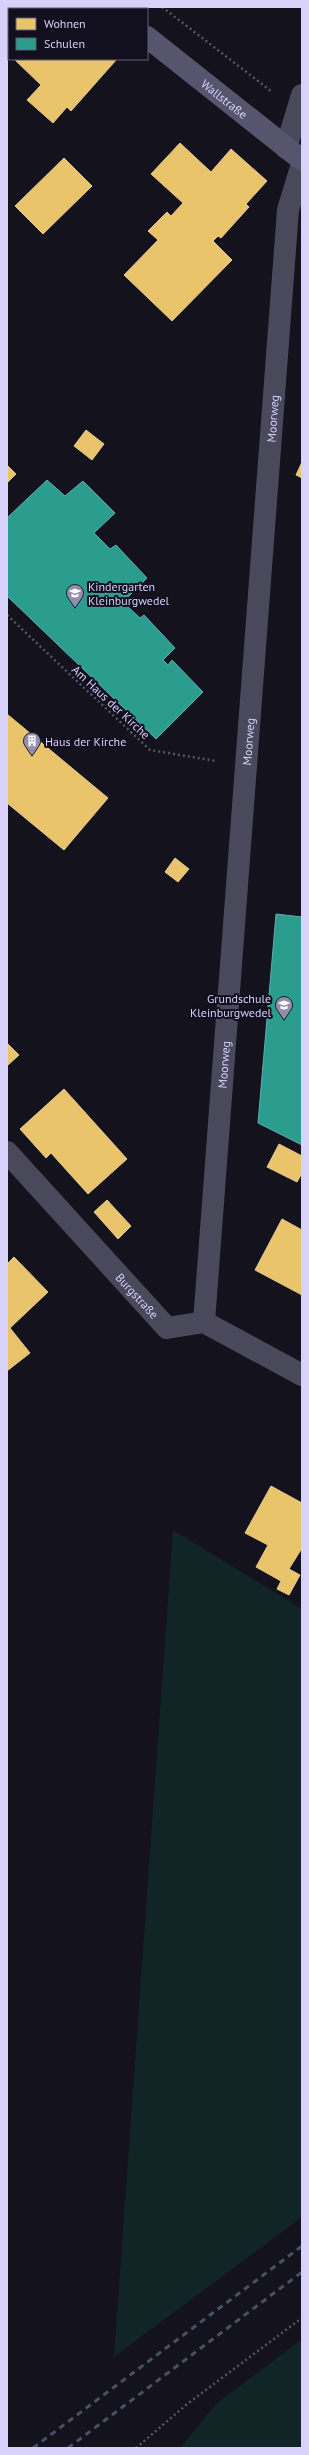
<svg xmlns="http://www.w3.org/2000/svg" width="309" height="2455" font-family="'PT Sans',sans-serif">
<rect width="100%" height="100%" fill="#14121c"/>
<path fill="#122526" d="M173,1530L302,1609V2217L114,2357Z
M302,2339V2448H180L216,2404Z"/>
<path fill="#e9c46a" stroke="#e4c895" d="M14,59H117L71,111L67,107L53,123L27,100L41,85Z
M180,143L211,172L231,149L267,181L246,204L249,207L221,238L218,236L213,241L232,260L172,321L124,275L158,240L148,231L167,212L171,216L183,203L151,174Z
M64,158L92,186L43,234L15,206Z
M86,430L104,444L92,460L74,446Z
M302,462V478L296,475Z
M7,465L16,474L7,483Z
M7,714L108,798L64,850L7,803Z
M175,858L189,869L178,882L165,872Z
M7,1043L19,1055L7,1066Z
M64,1089L127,1159L88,1194L51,1153L46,1158L20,1129Z
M279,1144L302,1156V1173L297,1182L267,1167Z
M107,1200L131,1226L118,1239L94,1212Z
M282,1219L302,1230V1295L255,1270Z
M14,1257L48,1292L10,1328L30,1353L7,1371V1264Z
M271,1486L302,1503V1548L289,1569L300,1575L289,1595L277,1589L281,1581L256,1567L268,1545L245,1533Z"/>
<path fill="#2a9d8f" stroke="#5eadaf" d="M47,480L65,496L83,481L115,513L94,533L110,549L116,545L147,578L123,602L140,618L144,615L175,648L163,660L168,665L172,660L203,692L156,739L7,596V518Z
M276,914L302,917V1145L258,1123Z"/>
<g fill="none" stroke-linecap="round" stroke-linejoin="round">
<path stroke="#4e5965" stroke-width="2.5" stroke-dasharray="2 3" stroke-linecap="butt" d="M60,7L62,9
M162,7L271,91
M7,615L150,750L216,761
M136,2448L186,2405L302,2318"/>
<g stroke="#4a485b" stroke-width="22">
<path d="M286,148L302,95"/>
<path id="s1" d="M7,1152L167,1328L204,1322L302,1375"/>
<path id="s2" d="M204,1322L288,210L302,164"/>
</g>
<g stroke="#57556e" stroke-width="22">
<path d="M109,7L112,9"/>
<path id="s3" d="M147,37L302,160"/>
</g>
<path stroke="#445363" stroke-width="3" stroke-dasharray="6 5" stroke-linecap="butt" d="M33,2448L302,2246
M68,2448L302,2272"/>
</g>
<defs>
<symbol id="school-pin" viewBox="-11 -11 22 30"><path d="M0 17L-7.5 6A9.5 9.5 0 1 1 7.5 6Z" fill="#938eac" stroke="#120f1f"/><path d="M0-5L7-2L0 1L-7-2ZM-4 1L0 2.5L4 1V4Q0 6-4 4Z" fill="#fff"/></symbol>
<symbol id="building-pin" viewBox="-11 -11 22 30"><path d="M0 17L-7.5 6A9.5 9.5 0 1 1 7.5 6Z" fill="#938eac" stroke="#120f1f"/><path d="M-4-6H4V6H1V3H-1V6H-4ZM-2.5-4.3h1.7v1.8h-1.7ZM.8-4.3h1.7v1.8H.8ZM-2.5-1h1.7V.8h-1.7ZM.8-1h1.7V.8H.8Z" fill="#fff"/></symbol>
</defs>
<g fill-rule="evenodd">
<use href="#school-pin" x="65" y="583" width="20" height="27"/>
<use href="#building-pin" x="22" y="731" width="20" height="27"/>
<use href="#school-pin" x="274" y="995" width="20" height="27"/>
</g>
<g text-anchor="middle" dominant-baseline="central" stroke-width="4" stroke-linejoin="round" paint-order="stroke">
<g font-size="12" fill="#d8d1fa" stroke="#120f1f">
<text stroke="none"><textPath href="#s3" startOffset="99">Wallstraße</textPath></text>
<text stroke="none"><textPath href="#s2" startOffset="906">Moorweg</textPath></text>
<text transform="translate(111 702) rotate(43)">Am Haus der Kirche</text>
<text stroke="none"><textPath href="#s2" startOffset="582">Moorweg</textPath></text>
<text stroke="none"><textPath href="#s2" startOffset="258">Moorweg</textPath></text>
<text stroke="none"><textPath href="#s1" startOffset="194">Burgstraße</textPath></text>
</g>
<g font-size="12" fill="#d8d1fa" stroke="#120f1f" text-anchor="start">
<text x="88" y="586">Kindergarten<tspan x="88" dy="14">Kleinburgwedel</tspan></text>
<text x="45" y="741">Haus der Kirche</text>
<text x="271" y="998" text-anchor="end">Grundschule<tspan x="271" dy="14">Kleinburgwedel</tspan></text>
</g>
</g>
<rect width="309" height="2455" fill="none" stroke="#d8d1fa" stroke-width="16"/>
<rect x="8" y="8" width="140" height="52" fill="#120f1f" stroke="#615d77"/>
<rect x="16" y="18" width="20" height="12" fill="#e9c46a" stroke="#615d77"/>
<text x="44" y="28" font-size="12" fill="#d8d1fa">Wohnen</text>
<rect x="16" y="38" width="20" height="12" fill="#2a9d8f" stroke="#615d77"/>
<text x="44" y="48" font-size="12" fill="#d8d1fa">Schulen</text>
</svg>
